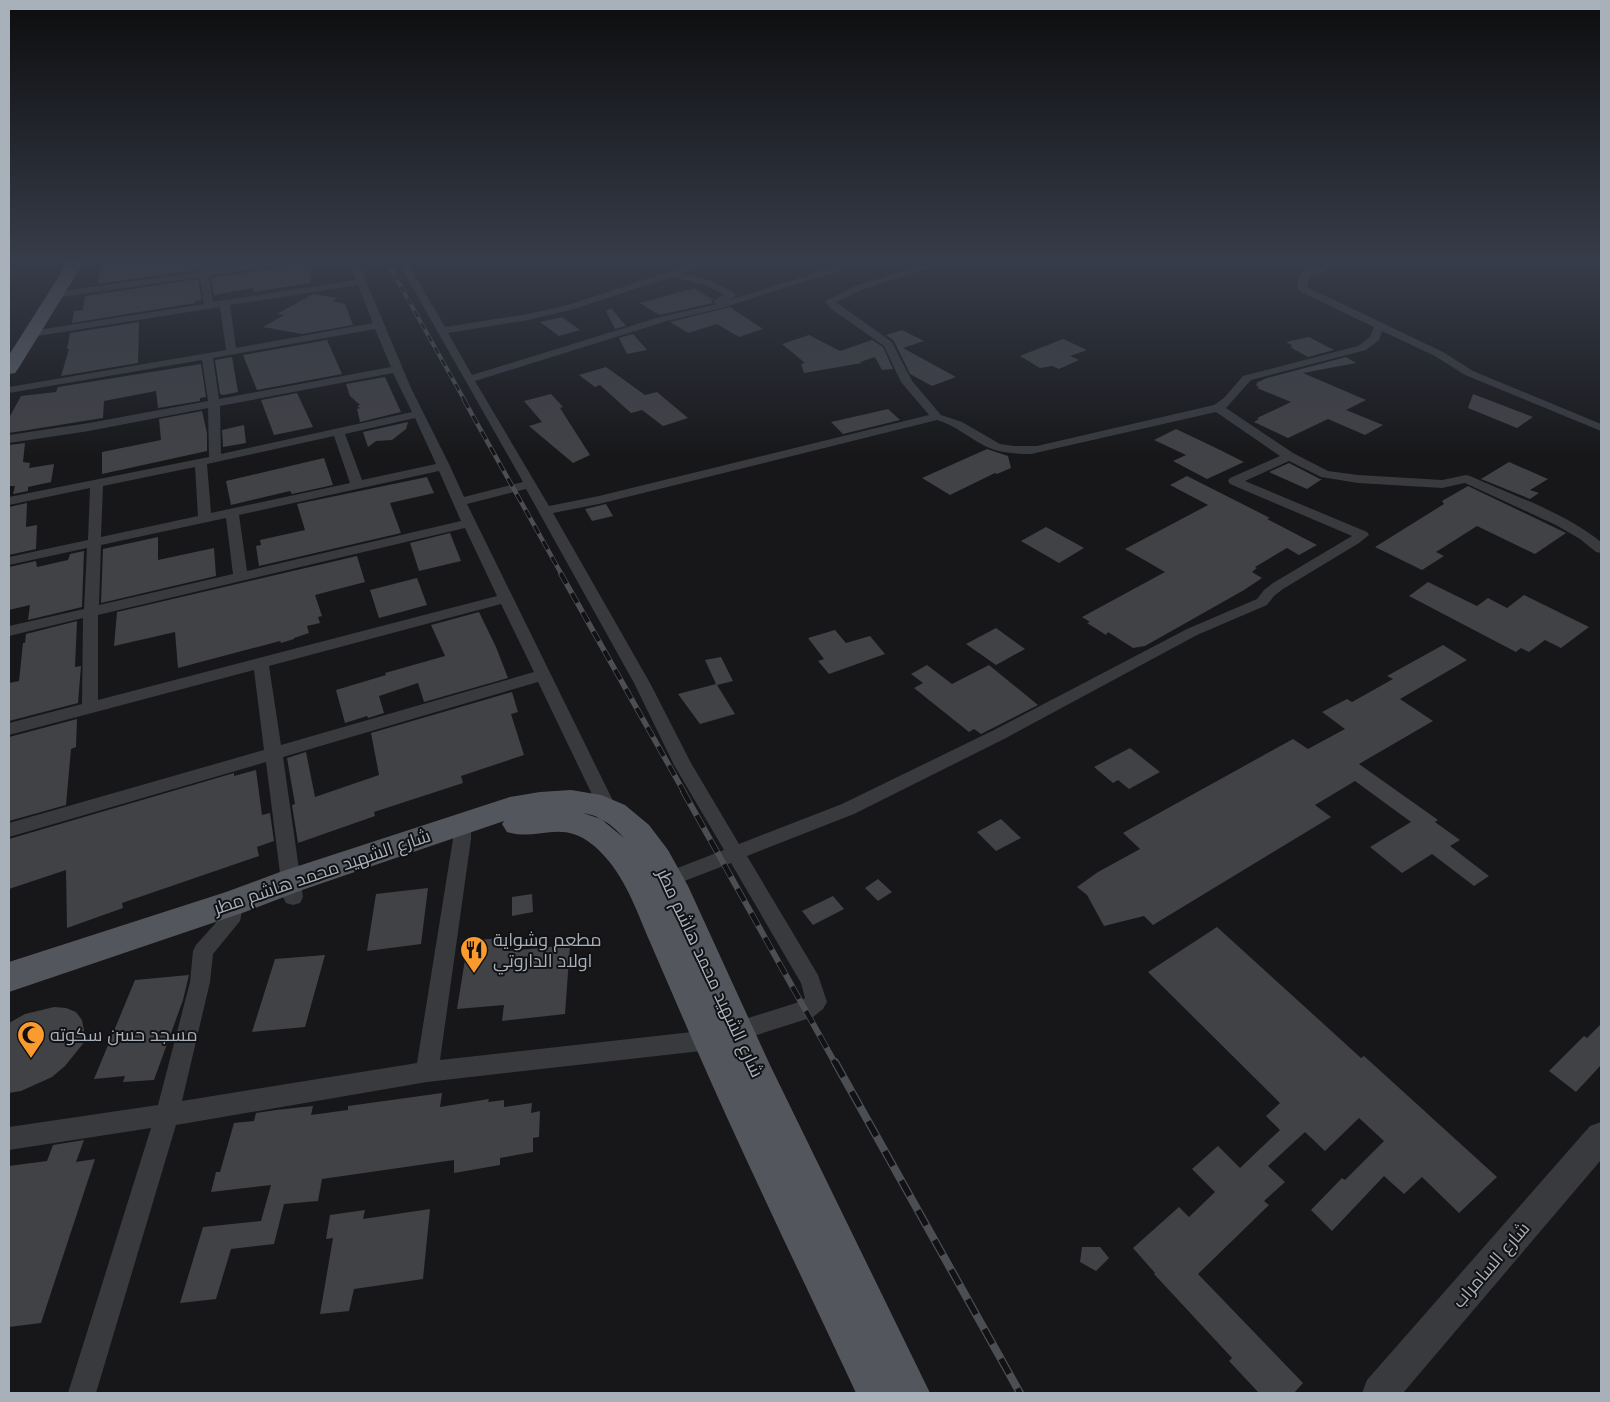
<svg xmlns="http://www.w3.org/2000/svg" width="1610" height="1402" font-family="Helvetica,Cairo,sans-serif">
<rect width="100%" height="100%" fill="#171719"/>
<path fill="#414246" d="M103,262H196L197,270L97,284Z
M210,262H250L210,269Z
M287,262H313L310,283L254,292L253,288L214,295L211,278L281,267Z
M198,279L202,300L195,301V303L72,323L74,311L83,310L85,296Z
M694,288L710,298H714L711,300L713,303L659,315L640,303Z
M313,294L338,298L333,301L345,304L353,325L302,334L263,327L284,315L277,314Z
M730,307L763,329L739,337L717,324L688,333L670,322Z
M611,308L626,326L615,329L606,311Z
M562,317L580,330L559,336L540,322Z
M139,322L138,363L61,376L69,349H67L70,333Z
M902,330L924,341L903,348L956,377L932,386L910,374L894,341L886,335Z
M633,334L647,350L627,354L619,338Z
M809,335L840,351L872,340L883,347L893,369L882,370L875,357L860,362L862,363L804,373L801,364L805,363L782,344Z
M1309,337L1334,350L1308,357L1290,347L1293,346L1286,342Z
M1063,339L1087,350L1070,356L1079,360L1059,369L1052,366L1040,368L1020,356Z
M327,340L342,374L257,390L243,355Z
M232,357L238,392L223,395L220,394L215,360Z
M1346,357L1356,363L1303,373L1366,400L1346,410L1383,425L1365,435L1328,419L1288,438L1254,422L1259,419L1257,418L1291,402L1257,388L1259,387L1255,385L1258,384L1256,383L1267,378Z
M201,364L206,397L200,398V401L158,408L156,391L104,401L103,418L9,433V418L21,396L56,392L58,387Z
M606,367L645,395L657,392L688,418L663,426L642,410L631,413L600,385L595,387L579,375Z
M385,377L401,412L360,422L357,409L360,408L357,406L360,405L350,396L346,384Z
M297,393L313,427L274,435L261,400Z
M551,394L563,407L560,408L590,455L573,463L529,426L542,422L524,401Z
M1473,394L1533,417L1517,428L1468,408Z
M888,409L900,420L843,434L831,422Z
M202,411L207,433V451L102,474V452L161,440L159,419Z
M408,422L406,429L392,440L376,441L368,447L363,432Z
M244,425L246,443L223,447L222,430Z
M1176,429L1214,447L1244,462L1207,479L1173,461L1186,455L1154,440Z
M25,443L23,462L30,463L29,468L54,464L51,482L28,487V491L13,494L15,486H9V445Z
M987,449L1008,456L1011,468L997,474L995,473L950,495L922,478Z
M324,458L333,485L292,494L290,491L231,505L226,481Z
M1509,462L1548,479L1530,490L1539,493L1530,499L1481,479Z
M1289,463L1320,479H1322L1307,489L1269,472Z
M1187,476L1270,518L1267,519L1317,545L1299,555L1287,548L1255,567L1257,568L1252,572L1262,578L1244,590L1145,646L1133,648L1108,632L1106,635L1087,623L1090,622L1082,617L1165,572L1125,549L1208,505L1170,485Z
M427,477L434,493L390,503L401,533L259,566L256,546L261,545L260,540L305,530L297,504Z
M1468,486L1566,533L1535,554L1477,526L1436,552L1444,556L1422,570L1375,547L1444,504L1442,501Z
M27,503L26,527L37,525L36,549L9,555V507Z
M606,504L613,516L592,521L585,509Z
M1046,527L1084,548L1059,563L1021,541Z
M450,533L461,561L419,571L410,543Z
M158,537V560L214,548L216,576L101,603L103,549Z
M84,551L82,607L28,620L30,605L9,610V567L36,561L37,567L68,560L70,554Z
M357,556L365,582L315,595L322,616L318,617L320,623L307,626L309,633L294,638V639L281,643L280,641L178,668L175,632L114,646L117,612Z
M417,578L427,605L379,618L370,590Z
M1428,582L1477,606L1488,598L1507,608L1524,595L1589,627L1561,648L1545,640L1529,652L1521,648L1516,652L1409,596Z
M479,612L496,647L508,678L424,702L418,683L379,696L384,713L368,718L367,716L345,723L336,690L386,675L385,673L445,656L431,625Z
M77,621L75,667L81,666L78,703L9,721V683L19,681L23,643H25L26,634Z
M996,628L1025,649L996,665L966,644Z
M835,630L846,643L870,636L885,654L829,674L818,661L824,659L808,638Z
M1443,645L1467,660L1400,699L1433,721L1359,764L1438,820L1435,822L1460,840L1450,846L1489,876L1474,886L1432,854L1402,873L1370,847L1411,822L1355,781L1315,805L1331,817L1153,925L1144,916L1104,926L1087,895L1077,887L1098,872L1140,849L1123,833L1293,739L1308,749L1345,729L1322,712L1347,699L1352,702L1393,679L1387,676Z
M721,657L733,681L717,685L735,714L700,724L678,694L716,684L705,660Z
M927,665L952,684L989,665L1038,705L981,734L974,729L969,732L914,688L923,683L911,674Z
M512,692L518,712L511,714L524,755L461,776L463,783L374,812L375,816L298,843L292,805L295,804L287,758L306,752L315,797L379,775L371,733Z
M77,719L76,747L71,749L66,805L9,821V737Z
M1130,748L1160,772L1129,789L1118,780L1113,783L1094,767Z
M256,770L262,815L270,813L274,841L257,847L259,856L122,903L123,908L67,928L66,870L9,889V839L234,773V776Z
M1001,819L1021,838L996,851L977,832Z
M878,879L892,892L878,901L865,888Z
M428,888L421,944L367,951L376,894Z
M532,894L533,912L512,916V897Z
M833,896L844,909L813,925L802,911Z
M1217,927L1361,1058L1364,1056L1497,1177L1459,1213L1422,1177L1404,1194L1384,1176L1332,1231L1311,1210L1342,1178L1345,1180L1384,1141L1359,1118L1325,1151L1305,1132L1268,1166L1285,1182L1264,1201L1269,1205L1198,1274L1303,1383L1294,1393H1259L1229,1361L1232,1358L1154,1274L1155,1273L1133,1248L1179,1207L1189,1217L1215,1192L1192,1169L1218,1146L1240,1168L1280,1130L1266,1116L1280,1103L1148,972Z
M511,937L509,951L570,945L565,1014L502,1021L504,1005L457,1009L468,941Z
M325,955L305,1027L252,1032L275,959Z
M189,975L183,1000L154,1080L123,1082L125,1076L94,1079L135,980Z
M54,1007L66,1008L76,1012L82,1020L86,1040L65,1066L52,1077L21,1091L9,1093V1023L25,1014Z
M1601,1024V1065L1576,1092L1549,1071L1584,1036L1587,1038Z
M442,1093L440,1107L489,1099L488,1102L504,1100V1107L532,1103L531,1113L540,1111L539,1137L533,1138V1152L500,1158V1165L454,1173V1160L322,1179L318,1201L284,1204L274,1244L231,1249L216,1299L180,1303L203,1227L261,1221L271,1185L211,1192L216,1172H220L234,1123L254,1121L256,1113L276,1110L313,1106L311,1115L348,1110V1106Z
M84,1140L76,1162L95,1159L41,1323L9,1327V1166L47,1161L53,1145Z
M430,1209L423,1279L354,1289L349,1311L320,1314L333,1238L326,1239L330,1215L365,1210L363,1219Z
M1082,1247H1100L1109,1258L1096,1271L1080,1262Z"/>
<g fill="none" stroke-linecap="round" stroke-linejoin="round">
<path fill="#383a3e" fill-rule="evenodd" d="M198,262H208V271L262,262H285L281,265L209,276L213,302L356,280L349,262H358L411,388L450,466L464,497L523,482L398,262H407L445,327L528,314L568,305L698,262H712L681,274L712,281L735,293V297L729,300L852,262H866L722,308L667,321L475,381L549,506L599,496L929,415L901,382L884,346L830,308L825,301L858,285L920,266H926L928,268L864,289L836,302L892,342L912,381L941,415L962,422L1000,444L1014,446H1037L1214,405L1224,398L1243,376L1358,346L1370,337L1374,327L1301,292L1297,288L1298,280L1308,262H1317L1314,269L1335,262H1349L1310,276L1307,287L1443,352L1473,371L1601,424V431L1465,375L1435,356L1382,331L1379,340L1366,350L1251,380L1226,408L1293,453L1328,471L1358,475L1442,480L1466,475L1470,476C1514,496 1564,512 1601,542V553L1596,552L1580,539L1556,525L1465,483L1442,488L1358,483L1321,477L1289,461L1245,481L1367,532L1369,535L1359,543L1283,589L1274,596L1267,605L1197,635L1006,738L854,814L747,856L818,975L827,1002L823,1009L813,1017L710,1050L427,1082L176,1125L96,1393H68L151,1128L9,1150V1127L158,1105L190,982L193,951L196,945L221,917L227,897L234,895L241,897L244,903L240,921L213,954L210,982L182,1101L417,1063L453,839V824L456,819L462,817L468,819L471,824V839L440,1060L710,1030L799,1002L805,998L801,983L731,863L669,887L662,884L659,879L662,874L724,850L674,765L634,683L526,489L467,504L617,809L611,820L605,822L599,820L596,815L599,809L538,682L283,757L303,897L300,903L293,905L286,903L283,897L266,762L9,837V823L264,750L254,670L9,735V723L82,704L83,618L9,636V626L84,609L87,548L9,565V557L88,540L90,488L9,505V497L209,457L208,408L89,431L9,443V435L89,423L208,401L202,360L9,393V387L226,350L220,307L31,337L26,334L31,331L204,304L200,277L56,298L51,295L56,292L199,272ZM671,277L706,285L724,295L713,301L717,304L660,317L472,375L448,333L528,320L574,309ZM358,285L373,323L236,348L230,305ZM375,329L391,367L219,399L213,358ZM393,373L412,412L221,454L220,406ZM1216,412L1280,456L1230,478L1228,481L1230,484L1352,536L1273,583L1264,590L1257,599L1187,629L994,730L842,804L739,844L691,763L650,683L553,513L599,504L937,420C955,425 969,438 985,446C999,453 1016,454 1031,454ZM415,418L436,464L362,480L345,434ZM334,436L350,483L211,513L207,464ZM195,467L198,516L101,537L103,486ZM439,471L461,521L247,571L239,515ZM226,518L233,574L99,605L101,545ZM465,528L497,596L98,700V615ZM501,604L534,672L281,745L269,666Z"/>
<path fill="#383a3e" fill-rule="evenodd" d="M1601,1122V1160L1403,1393H1362L1367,1380L1590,1126Z"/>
<path fill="#53575d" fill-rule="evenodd" d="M571,790L601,795L625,805L649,825L668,850L688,886L770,1065L930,1393H856C801,1275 744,1158 692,1039C678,1007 664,974 650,942C635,907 623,870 593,845C561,818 537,842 507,832L502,824L504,821L302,890L245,912L9,992V962L226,892L280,872L510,797L540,792ZM583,813C600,815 613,826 624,838L601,819Z"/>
<path fill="#5b6066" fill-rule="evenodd" d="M68,262H84L18,369L15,373L9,374V355Z"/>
<defs>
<path id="rail-far4" d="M387,262L465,401"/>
<path id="rail-far3" d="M464,400L562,575"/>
<path id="rail-far2" d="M561,574L684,792"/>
<path id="rail-far1" d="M683,791L835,1063"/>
<path id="rail" d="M835,1062L1020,1393"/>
</defs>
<use href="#rail-far4" stroke="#4b4e53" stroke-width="4"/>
<use href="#rail-far3" stroke="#4b4e53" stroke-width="4.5"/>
<use href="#rail-far2" stroke="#4b4e53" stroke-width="5.5"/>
<use href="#rail-far1" stroke="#4b4e53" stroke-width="6"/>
<use href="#rail" stroke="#4b4e53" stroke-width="8"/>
<use href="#rail-far4" stroke="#121214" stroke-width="2.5" stroke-dasharray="7" stroke-linecap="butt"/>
<use href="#rail-far3" stroke="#121214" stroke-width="3" stroke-dasharray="9" stroke-linecap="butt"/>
<use href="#rail-far2" stroke="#121214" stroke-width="4" stroke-dasharray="11" stroke-linecap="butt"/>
<use href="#rail-far1" stroke="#121214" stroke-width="4.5" stroke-dasharray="14" stroke-linecap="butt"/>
<use href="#rail" stroke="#121214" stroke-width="5.5" stroke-dasharray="17" stroke-linecap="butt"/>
</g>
<linearGradient id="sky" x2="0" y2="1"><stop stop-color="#0d0d0e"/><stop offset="0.57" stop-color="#363c49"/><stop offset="1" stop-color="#363c49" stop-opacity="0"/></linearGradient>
<rect width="1610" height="458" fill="url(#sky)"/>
<defs>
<symbol id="restaurant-pin" viewBox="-11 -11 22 30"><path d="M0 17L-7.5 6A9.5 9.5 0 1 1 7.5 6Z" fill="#fb9b2d" stroke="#121214"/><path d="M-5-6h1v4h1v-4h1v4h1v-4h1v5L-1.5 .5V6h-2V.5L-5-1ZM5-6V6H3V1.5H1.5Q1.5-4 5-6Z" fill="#111"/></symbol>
<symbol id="mosque-pin" viewBox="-11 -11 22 30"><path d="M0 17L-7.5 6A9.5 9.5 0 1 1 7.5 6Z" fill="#fb9b2d" stroke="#121214"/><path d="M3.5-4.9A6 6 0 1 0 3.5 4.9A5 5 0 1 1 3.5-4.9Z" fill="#111"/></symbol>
</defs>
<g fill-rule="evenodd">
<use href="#restaurant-pin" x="458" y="934" width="32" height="43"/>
<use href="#mosque-pin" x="15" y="1019" width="32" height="43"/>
</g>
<g text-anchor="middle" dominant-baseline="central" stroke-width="4" stroke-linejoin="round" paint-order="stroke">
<g font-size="18" fill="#a8b0ba" stroke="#121214">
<text transform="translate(322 872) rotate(-19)">شارع الشهيد محمد هاشم مطر</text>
<text transform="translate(710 973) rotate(65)">شارع الشهيد محمد هاشم مطر</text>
<text transform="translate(1491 1265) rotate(-49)">شارع السامراب</text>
</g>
<g font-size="18" fill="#a8b0ba" stroke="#121214" text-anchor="start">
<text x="493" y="940">مطعم وشواية<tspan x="493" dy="21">اولاد الداروتي</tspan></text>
<text x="50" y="1035">مسجد حسن سكوته</text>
</g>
</g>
<rect width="1610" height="1402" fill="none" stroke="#a8b0ba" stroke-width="20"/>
</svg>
